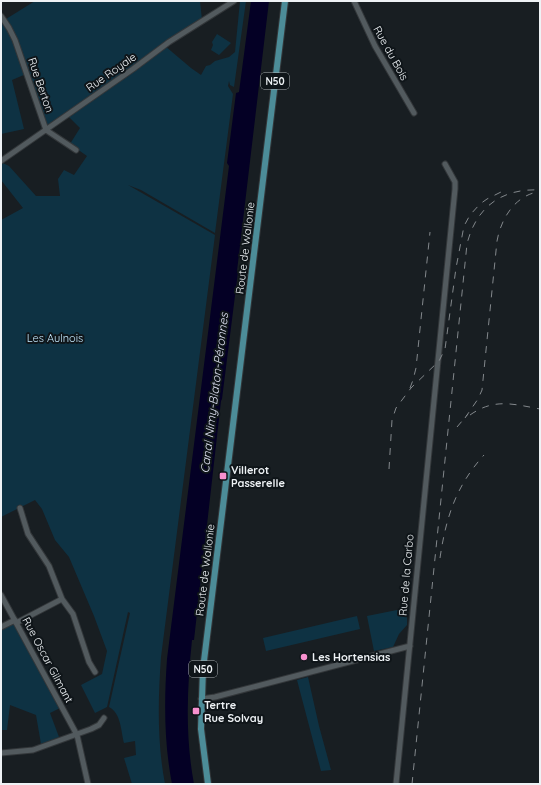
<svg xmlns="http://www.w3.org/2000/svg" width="541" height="785" font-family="Quicksand,sans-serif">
<rect width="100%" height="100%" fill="#181e22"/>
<path fill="#0e3243" d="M35,1H200L202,20L47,128L6,19Z
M240,1H246L234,87L230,85L229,81L228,86L233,94L215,233L141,190L128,185L215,235L161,657C158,699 157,742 165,784H132L124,758L136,755L135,741L124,743C121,731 121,713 109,707L130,613L128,612L107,707L95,713L81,685L102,674L107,651L94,616L69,557L55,540L42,509L35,500L1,517V220L23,208L1,180V164L3,163L9,166L36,196H60L58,179L64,170L74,175L87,156L70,144L80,128L68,116L165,46L191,68L201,75L206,66L210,65L215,61L229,57L235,52Z
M1,18L10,31L26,74L12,80L24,129L1,134Z
M217,34L231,43L219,55L211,50L213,45L212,42Z
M407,608V625L399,634L393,647L374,651L367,616Z
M357,616L360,629L266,651L263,638Z
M14,623L60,708L50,713L59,737L41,744L36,715L10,705L7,730H1V630Z
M308,677L319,726L331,770L321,771L297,680Z"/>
<path fill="#040025" d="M251,1H269L237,271L238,272L222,399L221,401L194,640H192C187,688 185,736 194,784H172C164,743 164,701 167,659L229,166L227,163L236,93L239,92Z"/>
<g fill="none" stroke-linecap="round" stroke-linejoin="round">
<defs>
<path id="minor" d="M354,1L375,46L414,113
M1,16L9,28L15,40L46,130L76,150
M1,161L133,69L169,42L234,1
M1,595L77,735L88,784
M62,599L73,614L89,662L95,672
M16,623L62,599L49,566L28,534L20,508
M1,627L15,620
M201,699L215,697L410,646
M1,753L33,750L91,729L99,725L104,718
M396,784L455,189V182L445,164"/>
<path id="major" d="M208,784L201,729L203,669L285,1"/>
</defs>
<use href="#minor" stroke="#33373a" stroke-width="7"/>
<use href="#major" stroke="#33373a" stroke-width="8"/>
<use href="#minor" stroke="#525a5e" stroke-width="5"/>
<use href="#major" stroke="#4c8c98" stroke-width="6"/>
<path stroke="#83888c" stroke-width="1" stroke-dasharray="7 7" stroke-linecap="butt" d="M410,388L413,380L416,368L430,232
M470,415C494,398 513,404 540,409
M465,418L478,399L482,390L497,241C501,219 514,197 537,192
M457,427L468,414
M389,469L392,420L396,408L411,388L439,361L445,349L456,268L464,226L470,215L480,204L487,199L501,192
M440,558C446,517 456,486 484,455
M412,784L467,244C476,207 502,188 540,190"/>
</g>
<g fill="#f790ce" stroke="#0f1519" stroke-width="1.5">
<rect x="219" y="472" width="8" height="8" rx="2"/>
<circle cx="304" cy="657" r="4"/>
<rect x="192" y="707" width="8" height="8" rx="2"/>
</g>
<g text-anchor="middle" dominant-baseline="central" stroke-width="4" stroke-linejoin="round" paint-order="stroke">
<g fill="#0f1519" stroke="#abb0b3" stroke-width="1">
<rect x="261" y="73" width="28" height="16" rx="3"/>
<rect x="189" y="661" width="28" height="16" rx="3"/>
</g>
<g font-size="10" font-weight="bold" fill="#eef2f5">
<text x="275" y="81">N50</text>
<text x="203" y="669">N50</text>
</g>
<g font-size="11" fill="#eef2f5" stroke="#0f1519">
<text transform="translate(391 53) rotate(61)">Rue du Bois</text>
<text transform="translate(111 72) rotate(-35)">Rue Royale</text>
<text transform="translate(41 85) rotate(71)">Rue Berton</text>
<text transform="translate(245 248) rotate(-83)">Route de Wallonie</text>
<text transform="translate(205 570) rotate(-83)">Route de Wallonie</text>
<text transform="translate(406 575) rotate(-85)">Rue de la Carbo</text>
<text transform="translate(48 660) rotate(62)">Rue Oscar Gilmant</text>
</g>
<g font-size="11" fill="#c1e5fa" stroke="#0f1519">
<text x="55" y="338">Les Aulnois</text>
</g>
<g font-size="11" font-weight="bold" fill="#eef2f5" stroke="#0f1519" text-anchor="start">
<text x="231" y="470">Villerot<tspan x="231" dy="13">Passerelle</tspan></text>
<text x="312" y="657">Les Hortensias</text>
<text x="204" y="705">Tertre<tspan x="204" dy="13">Rue Solvay</tspan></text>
</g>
<g font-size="12" font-style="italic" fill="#e0e3f4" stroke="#0f1519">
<text transform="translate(214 393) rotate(-83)">Canal Nimy-Blaton-Péronnes</text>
</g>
</g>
<rect width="541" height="785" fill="none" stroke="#eef2f5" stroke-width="4"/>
</svg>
